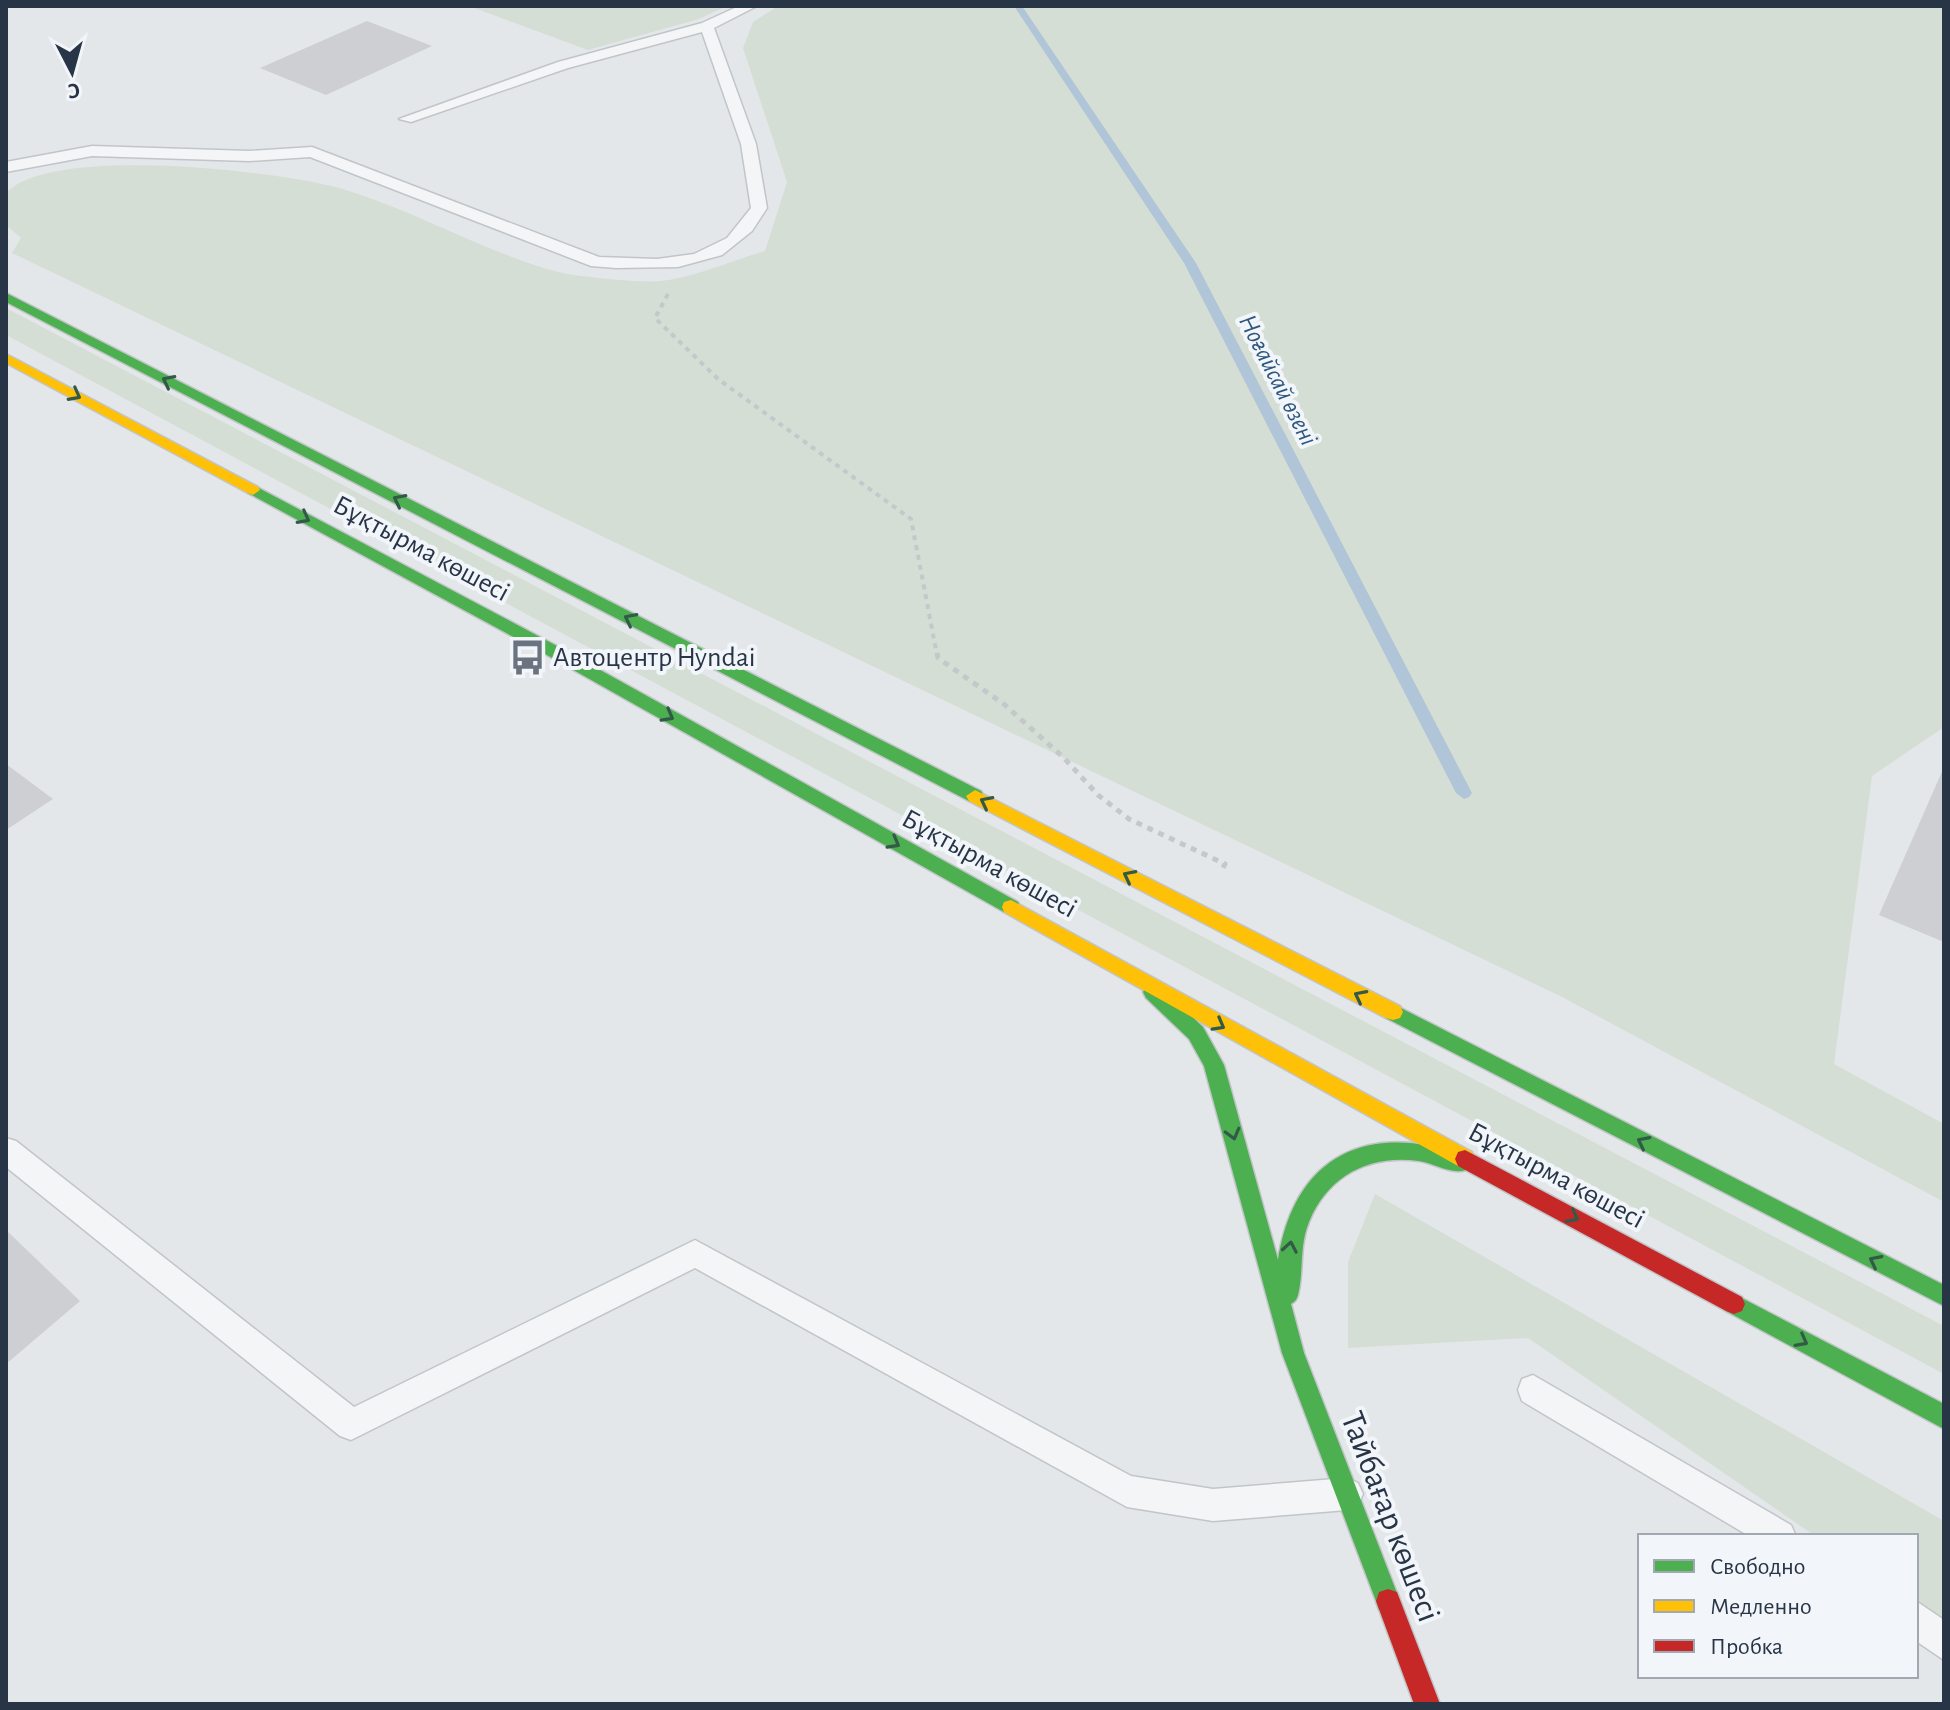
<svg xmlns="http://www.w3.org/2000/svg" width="1950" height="1710" font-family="'Alegreya Sans',sans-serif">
<rect width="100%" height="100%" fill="#e4e7ea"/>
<path fill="#d5ded4" d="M469,6H727L699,19L588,50Z
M778,6H1944V727L1872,776L1834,1064L1944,1124V1202L1562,997L12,253L21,238L6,225V193C50,144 281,171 343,189C416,211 484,252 558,272C577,277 641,283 661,281C692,278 734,260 765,251L787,182L743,48L753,22Z
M6,308L1944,1326V1374L6,335Z
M1375,1194L1944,1521V1625L1916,1606V1536H1815L1528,1338L1348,1348V1262Z"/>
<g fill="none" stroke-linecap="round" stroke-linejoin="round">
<path fill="#b0c5d7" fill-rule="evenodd" d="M1014,6H1022L1196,263L1472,793L1469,797L1464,799L1456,793L1184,263Z"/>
</g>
<path fill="#cdcfd2" d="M367,21L432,46L326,95L260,68Z
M6,764L53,799L6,830Z
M1944,767V942L1879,915Z
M6,1230L80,1301L6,1364Z"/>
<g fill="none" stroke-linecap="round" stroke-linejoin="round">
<defs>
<path id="lane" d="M739,6H757L714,28L756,144L767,208L752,231L722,255L678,267L616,268L591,266L310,157L249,161L92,156L6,172V162L92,146L249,151L312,147L599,257L657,259L694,254L727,238L751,208L741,144L702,32L568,68L411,122L399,119L558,62L702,23Z
M6,1138L16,1141L354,1407L695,1240L1131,1476L1213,1489L1347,1478L1358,1483L1363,1494L1358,1505L1347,1510L1213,1521L1127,1507L695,1268L351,1440L340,1436L6,1167Z
M1533,1375L1791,1525L1796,1536H1749L1522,1401L1518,1390L1522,1379Z
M1916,1601L1944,1620V1660L1916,1641Z"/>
<path id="fast" d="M6,293L981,791L984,796L975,802L969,801L6,302Z
M253,485L557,646L1018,902L1020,907L1018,912H1004L545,654L248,493L246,490Z
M1153,984L1160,986L1203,1027L1224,1065L1278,1260C1295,1153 1370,1121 1466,1156L1469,1163L1466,1170C1451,1175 1434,1163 1419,1161C1370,1154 1328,1175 1309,1222C1299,1246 1304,1271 1298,1295C1296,1301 1295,1301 1291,1304L1304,1353L1400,1601L1397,1610L1388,1613L1379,1610L1376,1601L1282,1353L1204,1066L1189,1039L1146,998L1143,992L1146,986Z
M1393,1004L1944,1285V1306L1386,1018L1383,1012L1386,1006Z
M1734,1294L1944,1404V1429L1726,1311L1723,1304L1726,1297Z"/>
<path id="slow" d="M6,354L258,487L260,490L253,495L248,493L6,363Z
M975,790L1400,1006L1403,1012L1400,1018L1393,1020L1386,1018L969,801L966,796Z
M1011,900L1472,1152L1475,1159L1472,1166L1465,1168L1458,1166L1004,912L1002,907L1004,902Z"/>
<path id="jam" d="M1465,1150L1742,1297L1745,1304L1742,1311L1734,1314L1726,1311L1458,1166L1455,1159L1458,1152Z
M1388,1589L1397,1592L1440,1704H1414L1376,1601L1379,1592Z"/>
</defs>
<use href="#lane" stroke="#c2c5c8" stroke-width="3"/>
<use href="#fast" stroke="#c2c5c8" stroke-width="3"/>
<use href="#slow" stroke="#c2c5c8" stroke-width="3"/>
<use href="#jam" stroke="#c2c5c8" stroke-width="3"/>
<path stroke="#c4c8cb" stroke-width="4" stroke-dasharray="5 5" stroke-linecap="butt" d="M668,294L655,318L718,379L911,519L937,655"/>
<path stroke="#c4c8cb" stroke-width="5" stroke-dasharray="6 6" stroke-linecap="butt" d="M937,653L938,658L1005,705L1064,758L1098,795L1129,819L1225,864L1220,873"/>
<use href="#lane" fill="#f3f5f6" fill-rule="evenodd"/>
<use href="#fast" fill="#4caf50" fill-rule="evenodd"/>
<use href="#slow" fill="#ffc107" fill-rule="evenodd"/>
<use href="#jam" fill="#c62828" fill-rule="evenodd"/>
</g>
<defs><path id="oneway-chevron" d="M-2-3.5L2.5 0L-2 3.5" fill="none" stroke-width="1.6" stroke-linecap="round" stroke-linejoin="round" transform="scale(2)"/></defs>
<g stroke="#335a49">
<use href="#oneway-chevron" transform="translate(168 381) rotate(-153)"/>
<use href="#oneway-chevron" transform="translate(75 395) rotate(28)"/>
<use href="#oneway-chevron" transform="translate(399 500) rotate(-153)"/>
<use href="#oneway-chevron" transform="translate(304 518) rotate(28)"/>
<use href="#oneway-chevron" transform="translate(630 619) rotate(-153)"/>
<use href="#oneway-chevron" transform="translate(668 716) rotate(29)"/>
<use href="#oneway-chevron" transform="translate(986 802) rotate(-153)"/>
<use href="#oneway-chevron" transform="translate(894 843) rotate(29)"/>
<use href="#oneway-chevron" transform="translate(1129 876) rotate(-153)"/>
<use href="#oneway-chevron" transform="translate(1360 996) rotate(-153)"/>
<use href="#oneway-chevron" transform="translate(1219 1025) rotate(29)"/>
<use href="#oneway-chevron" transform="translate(1233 1134) rotate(75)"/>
<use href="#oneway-chevron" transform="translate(1643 1142) rotate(-153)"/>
<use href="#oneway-chevron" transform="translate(1573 1217) rotate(28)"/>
<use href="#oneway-chevron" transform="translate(1290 1247) rotate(-80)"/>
<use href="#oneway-chevron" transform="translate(1875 1261) rotate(-153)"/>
<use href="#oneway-chevron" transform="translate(1802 1341) rotate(28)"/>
</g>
<defs>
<symbol id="bus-bare" viewBox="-9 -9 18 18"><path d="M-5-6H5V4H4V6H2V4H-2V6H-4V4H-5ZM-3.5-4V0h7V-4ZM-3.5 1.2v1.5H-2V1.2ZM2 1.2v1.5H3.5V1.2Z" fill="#6a737f" stroke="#f2f5f9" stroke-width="2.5" paint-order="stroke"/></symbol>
</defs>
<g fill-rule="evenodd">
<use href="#bus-bare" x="502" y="632" width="51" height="51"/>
</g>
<g text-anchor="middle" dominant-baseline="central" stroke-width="8" stroke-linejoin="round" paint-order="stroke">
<g font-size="26" font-style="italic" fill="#2e577e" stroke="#f2f5f9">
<text transform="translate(1278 380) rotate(63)">Ноғайсай өзені</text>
</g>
<g font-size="28" fill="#283546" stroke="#f2f5f9">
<text transform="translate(421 549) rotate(28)">Бұқтырма көшесі</text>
<text transform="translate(989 864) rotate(29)">Бұқтырма көшесі</text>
<text transform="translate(1556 1176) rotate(28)">Бұқтырма көшесі</text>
</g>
<g font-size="28" fill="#283546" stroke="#f2f5f9" text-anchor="start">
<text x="553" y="658">Автоцентр Hyndai</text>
</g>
<g font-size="34" fill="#283546" stroke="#f2f5f9">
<text transform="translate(1390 1517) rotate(69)">Тайбағар көшесі</text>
</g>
</g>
<rect width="1950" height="1710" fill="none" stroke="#283546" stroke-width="16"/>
<rect x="1638" y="1534" width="280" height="144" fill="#f2f5f9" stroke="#a1a8b1" stroke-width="2"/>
<rect x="1654" y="1560" width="40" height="12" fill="#4caf50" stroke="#a1a8b1" stroke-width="2"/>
<text x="1710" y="1574" font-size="24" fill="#283546">Свободно</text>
<rect x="1654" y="1600" width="40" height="12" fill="#ffc107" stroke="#a1a8b1" stroke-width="2"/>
<text x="1710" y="1614" font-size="24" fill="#283546">Медленно</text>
<rect x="1654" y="1640" width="40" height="12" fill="#c62828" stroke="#a1a8b1" stroke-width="2"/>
<text x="1710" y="1654" font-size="24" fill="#283546">Пробка</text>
<g transform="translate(72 72) rotate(174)" stroke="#f2f5f9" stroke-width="6" paint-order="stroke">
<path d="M0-6L14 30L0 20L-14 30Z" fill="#283546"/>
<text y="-12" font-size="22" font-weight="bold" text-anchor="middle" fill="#283546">С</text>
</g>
</svg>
